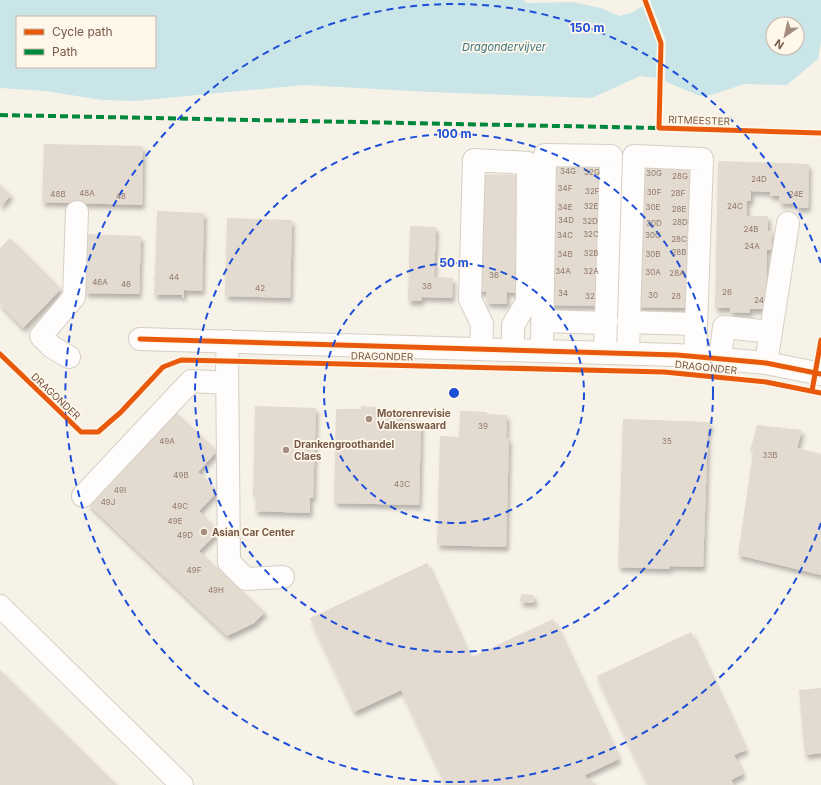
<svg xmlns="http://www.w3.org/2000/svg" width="821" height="785" font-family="Inter,sans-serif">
<defs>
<filter id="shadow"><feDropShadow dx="2.5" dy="4.5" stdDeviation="2" flood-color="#0004"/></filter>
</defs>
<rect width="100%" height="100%" fill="#f7f2e8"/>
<path fill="#cae5e8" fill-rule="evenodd" d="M0,0H523L527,3L573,2L601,8L619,16L631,13L643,6L649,0H821V41L818,59L787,85L744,84L712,95L700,96L657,78L640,76L592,98L430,92L305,85L134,101L102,100L45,91L0,88ZM17,17H155V67H17ZM773,24H797V48H773Z"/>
<path fill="#f7f2e8" d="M646,0H650L666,42L665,83L656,80L657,43L642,5Z"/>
<path fill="#e3dad0" filter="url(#shadow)" d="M44,144L143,146L142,205L42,202Z
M718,161L809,164L808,208H796V204L779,203L780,196H770V192L751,191V201H747V216H768V231H772L771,250H767L766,309H750V313L730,312V308H715Z
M552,163L604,164L601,306L549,305Z
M641,165L692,166L689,308L637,307Z
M477,174L523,175L520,293L507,292V304L486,303L487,292L474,291Z
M0,184L11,195L0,207Z
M157,211L204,213L202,291L184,290V298L182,297V295H154L155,280L153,277H155Z
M227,218L292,220L290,298L225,296Z
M410,226L436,227L434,277L453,278L452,298L422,297L421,301H408Z
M87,234L141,236L139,294L85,293Z
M10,238L61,289L23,328L0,304V248Z
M255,406L316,408L313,498H310V513L255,511L256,496H253Z
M361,406L376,407V410L401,411V420L421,421L419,505L334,503L336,409H361Z
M460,411L487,412V414L507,415L506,438H509L506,547L437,545L440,436L459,437Z
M176,412L217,451L198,472L218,491L199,511L219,531L199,551L265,612L254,623L227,636L88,504Z
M623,419L710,422V430H708L703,567L670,566V569L618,567Z
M757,425L802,430L797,448L821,454V575L738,555L753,452L750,451Z
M427,563L470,658L553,619L619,759L585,775L587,780L591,778L594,785H446L401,690L354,712L310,618Z
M521,594L534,595V603L520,602Z
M691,632L746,750L734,755L743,774L731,780L734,785H648L597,676Z
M0,670L117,785H0Z
M821,688V753L805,755L799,690Z"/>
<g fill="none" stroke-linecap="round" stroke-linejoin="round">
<defs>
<path id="minor" d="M542,321L606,323
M628,322L695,324
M140,339L677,355L766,363L821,374
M228,341L227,361L229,562L246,579L283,577
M481,349L482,324L470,299L474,160L528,163L527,302L513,325V350
M542,351L545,155L611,156L605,352
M628,352L634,156L702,159L695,356
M69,357L52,347L41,336L74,297L77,212
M720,358L724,327L771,332
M766,363L788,223
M83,496L191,381L227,383
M0,606L182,785"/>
</defs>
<use href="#minor" stroke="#d6cec5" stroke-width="24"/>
<use href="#minor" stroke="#fefdfc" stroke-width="22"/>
<path stroke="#00873e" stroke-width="4" stroke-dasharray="8 4" stroke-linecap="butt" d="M0,115L659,128"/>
<defs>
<path id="cycleway" d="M645,0L661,43L659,128L821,133
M140,339L677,355L766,363L821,374
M0,354L81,432H98L121,412L163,367L181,360L664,372L766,382L821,393
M812,391L821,340"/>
</defs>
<use href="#cycleway" stroke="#fff7e9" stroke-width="8"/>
<use href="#cycleway" stroke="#e8590c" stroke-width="5"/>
</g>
<g fill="none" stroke="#1d4ed8" stroke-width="2" stroke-dasharray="7 5">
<circle cx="454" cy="393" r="130"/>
<circle cx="454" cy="393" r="259"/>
<path d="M821 523A389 389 0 1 1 821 263"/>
</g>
<g fill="#a38e7f" stroke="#fff7e9" stroke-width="1.5">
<circle cx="369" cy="419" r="4"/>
<circle cx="286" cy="450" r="4"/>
<circle cx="204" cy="532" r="4"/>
</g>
<g text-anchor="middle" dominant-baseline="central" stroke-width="3.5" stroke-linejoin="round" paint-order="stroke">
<g font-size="8" fill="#937a6c">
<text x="568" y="171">34G</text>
<text x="592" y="172">32G</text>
<text x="654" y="173">30G</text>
<text x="680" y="176">28G</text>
<text x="759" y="179">24D</text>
<text x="565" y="188">34F</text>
<text x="592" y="191">32F</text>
<text x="654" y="192">30F</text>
<text x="87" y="193">48A</text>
<text x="678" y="193">28F</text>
<text x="58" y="194">48B</text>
<text x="796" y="194">24E</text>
<text x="121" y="196">48</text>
<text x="591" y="206">32E</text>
<text x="735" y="206">24C</text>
<text x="565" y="207">34E</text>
<text x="653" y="207">30E</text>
<text x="679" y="209">28E</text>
<text x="566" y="220">34D</text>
<text x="590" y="221">32D</text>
<text x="680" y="222">28D</text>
<text x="654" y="223">30D</text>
<text x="751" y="229">24B</text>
<text x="591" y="234">32C</text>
<text x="565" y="235">34C</text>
<text x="653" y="235">30C</text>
<text x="679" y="239">28C</text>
<text x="752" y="246">24A</text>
<text x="679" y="252">28B</text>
<text x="591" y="253">32B</text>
<text x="565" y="254">34B</text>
<text x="653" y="254">30B</text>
<text x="563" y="271">34A</text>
<text x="591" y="271">32A</text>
<text x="653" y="272">30A</text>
<text x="677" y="273">28A</text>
<text x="494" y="275">36</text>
<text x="174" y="277">44</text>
<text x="100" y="282">46A</text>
<text x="126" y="284">46</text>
<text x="427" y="286">38</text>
<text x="260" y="288">42</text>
<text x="727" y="292">26</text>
<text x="563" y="293">34</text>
<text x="653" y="295">30</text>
<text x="590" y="296">32</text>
<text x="676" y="296">28</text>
<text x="759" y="300">24</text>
<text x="483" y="426">39</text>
<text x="167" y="441">49A</text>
<text x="667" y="441">35</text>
<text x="770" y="455">33B</text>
<text x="181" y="475">49B</text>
<text x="402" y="484">43C</text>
<text x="120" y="490">49I</text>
<text x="108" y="502">49J</text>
<text x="180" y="506">49C</text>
<text x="175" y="521">49E</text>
<text x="185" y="535">49D</text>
<text x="194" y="570">49F</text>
<text x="216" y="590">49H</text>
</g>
<g font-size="10" fill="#765847" stroke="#fff7e9">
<text transform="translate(699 120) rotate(2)">RITMEESTER</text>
<text transform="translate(382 356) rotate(1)">DRAGONDER</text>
<text transform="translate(706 367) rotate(6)">DRAGONDER</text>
<text transform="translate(56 396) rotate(43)">DRAGONDER</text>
</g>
<g font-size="10" font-weight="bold" fill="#765847" stroke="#fff7e9" text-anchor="start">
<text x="377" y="413">Motorenrevisie<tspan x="377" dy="12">Valkenswaard</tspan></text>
<text x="294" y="444">Drankengroothandel<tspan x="294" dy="12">Claes</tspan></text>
<text x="212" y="532">Asian Car Center</text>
</g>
<g font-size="11" font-style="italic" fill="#3d7784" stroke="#fff7e9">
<text x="504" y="47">Dragondervijver</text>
</g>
</g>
<circle cx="454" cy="393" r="6" fill="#1d4ed8" stroke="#fff7e9" stroke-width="2"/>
<g font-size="12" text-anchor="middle" font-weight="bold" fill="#1d4ed8" stroke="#fff7e9" stroke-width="3.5" stroke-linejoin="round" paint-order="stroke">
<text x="587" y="32">150 m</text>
<text x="454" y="138">100 m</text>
<text x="454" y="267">50 m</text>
</g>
<rect x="16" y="16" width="140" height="52" fill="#fff7e9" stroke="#c8b7a8"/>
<rect x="24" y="29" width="20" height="6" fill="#e8590c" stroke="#c8b7a8"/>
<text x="52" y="36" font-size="12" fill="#765847">Cycle path</text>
<rect x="24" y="49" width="20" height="6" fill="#00873e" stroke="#c8b7a8"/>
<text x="52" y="56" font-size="12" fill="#765847">Path</text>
<g transform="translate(785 36) rotate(214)"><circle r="19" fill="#fff7e9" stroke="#c8b7a8"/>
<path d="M0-3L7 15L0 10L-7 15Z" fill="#a38e7f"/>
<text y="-6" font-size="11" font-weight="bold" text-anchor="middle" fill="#765847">N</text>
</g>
</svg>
